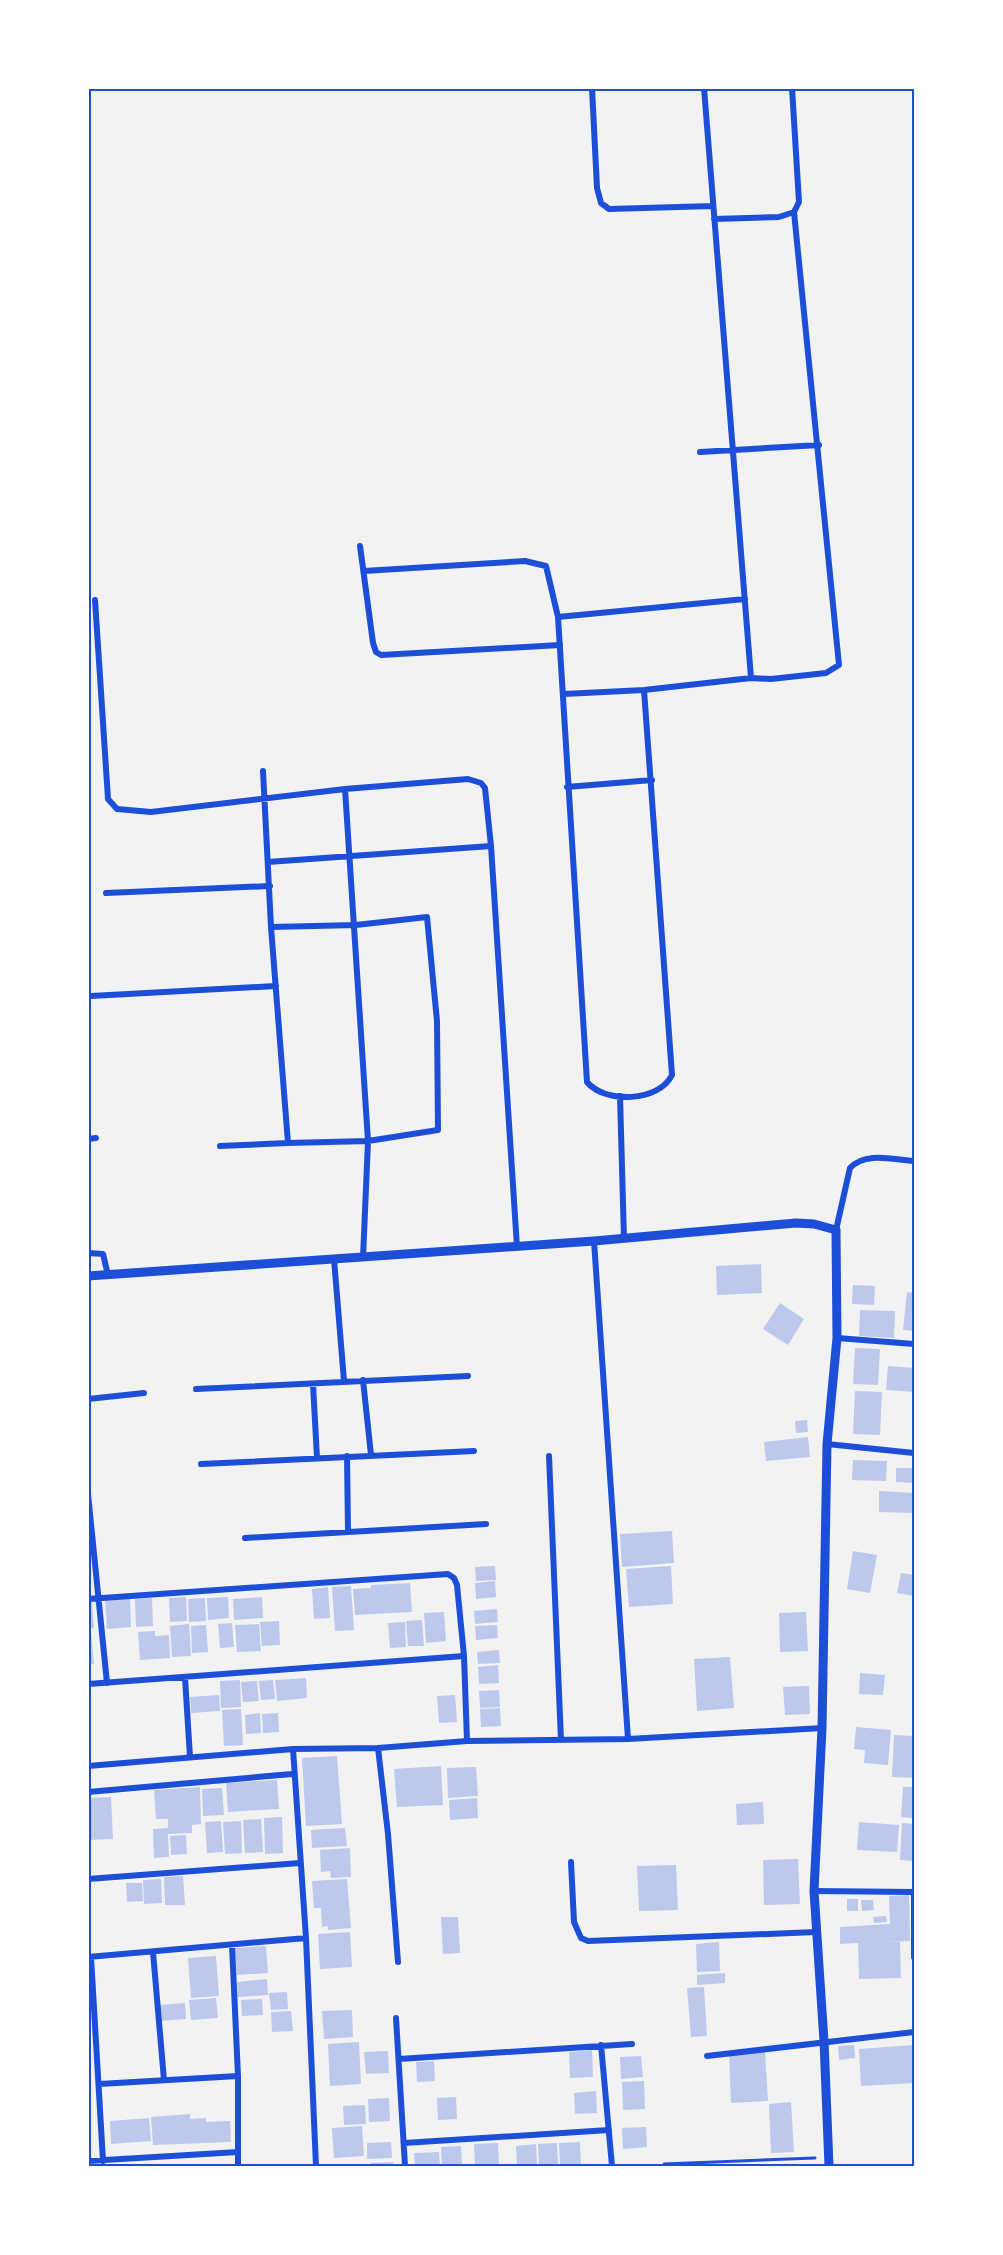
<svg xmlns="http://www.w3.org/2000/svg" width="1003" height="2255" font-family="Quicksand,sans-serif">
<rect width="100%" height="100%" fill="#f2f2f2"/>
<path fill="#bdc9ec" d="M761,1264L762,1293L717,1295L716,1266Z
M853,1285L875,1286L874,1305L852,1304Z
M907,1292L914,1293V1331L903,1330Z
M780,1303L804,1319L788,1345L763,1329Z
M860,1310L895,1311L894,1338L859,1336Z
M855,1348L880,1349L878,1385L853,1384Z
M888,1366L914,1368V1392L886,1390Z
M855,1391L882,1392L880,1435L853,1434Z
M807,1420L808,1432L796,1433L795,1421Z
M808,1437L810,1457L766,1461L764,1442Z
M853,1460L887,1461L886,1481L852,1480Z
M896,1468H914V1483L896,1482Z
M879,1491L914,1493V1513L879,1512Z
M672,1531L674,1563L622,1567L620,1534Z
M853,1551L877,1555L870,1593L847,1589Z
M495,1566L496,1580L476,1581L475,1567Z
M671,1566L673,1604L629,1607L626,1569Z
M901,1573L914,1575V1596L897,1593Z
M495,1581L496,1597L476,1599L475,1583Z
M410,1583L412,1612L355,1615L353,1589L371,1588V1585Z
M351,1586L354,1630L335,1631L332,1587Z
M328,1587L330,1618L314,1619L312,1589Z
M186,1597L187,1621L170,1622L169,1598Z
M228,1597L229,1618L208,1620L207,1598Z
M262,1597L263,1618L234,1620L233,1599Z
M130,1598L131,1627L107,1629L105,1600Z
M152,1598L153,1626L136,1627L135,1599Z
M205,1598L206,1621L189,1622L188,1599Z
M88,1602H92L94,1628L88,1629Z
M497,1609L498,1622L475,1624L474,1611Z
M444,1612L446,1641L426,1643L424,1613Z
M806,1612L808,1651L780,1652L779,1613Z
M422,1620L424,1646H408L406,1621Z
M279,1621L280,1645L262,1646L260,1622Z
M405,1622L406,1647L390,1648L388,1623Z
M232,1623L234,1647L220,1648L218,1624Z
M189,1624L191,1656L172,1657L170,1626Z
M259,1624L261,1651L237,1652L235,1625Z
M206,1625L208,1652L192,1653L191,1626Z
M497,1625L498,1638L476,1640L475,1626Z
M155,1631V1636L169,1635L170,1658L140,1660L138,1632Z
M91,1633L94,1664H88V1634Z
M499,1650L500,1663L478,1664L477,1652Z
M730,1657L734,1708L697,1711L694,1659Z
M498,1665L499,1683L479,1684L478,1667Z
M860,1673L885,1675L883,1695L859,1694Z
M306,1678L307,1698L277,1701L275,1680Z
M240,1680L241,1707L221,1708L220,1681Z
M273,1680L275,1699L261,1700L259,1681Z
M257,1681L259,1701L243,1702L241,1682Z
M809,1686L810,1714L785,1715L783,1687Z
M499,1690L500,1707L480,1708L479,1691Z
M219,1695L220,1711L191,1713L190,1697Z
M455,1695L457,1722L439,1723L437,1696Z
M500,1708L501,1726L481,1727L480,1709Z
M241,1709L243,1745L224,1746L222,1710Z
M260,1713L261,1733L246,1734L245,1715Z
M278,1713L279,1732L263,1733L262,1714Z
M856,1727L891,1730L888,1765L864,1763L865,1750L854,1749Z
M894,1735L914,1736V1778L892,1777Z
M337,1756L342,1824L306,1826L302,1758Z
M441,1766L443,1805L397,1807L394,1769Z
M476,1767L478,1796L448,1798L447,1768Z
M277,1780L279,1809L228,1812L226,1783Z
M200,1787L201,1824L192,1825V1833L168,1834L169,1857L154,1858L153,1829L168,1828V1819H156L154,1790Z
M903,1787H914V1818L901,1817Z
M222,1788L224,1815L203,1816L202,1789Z
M111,1797L113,1839L88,1840V1798Z
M477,1798L478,1818L450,1820L449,1800Z
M763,1802L764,1824L737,1825L736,1804Z
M282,1817L283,1853L265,1854L264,1818Z
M261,1819L263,1852L245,1853L243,1820Z
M221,1821L223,1852L207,1853L205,1822Z
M241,1821L242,1853L225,1854L223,1822Z
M859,1822L899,1825L897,1852L857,1850Z
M902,1823L914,1824V1861L900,1860Z
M345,1828L347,1846L312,1848L311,1830Z
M186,1835L187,1854L171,1855L170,1836Z
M350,1848L351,1877L331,1878L330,1871L321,1872L320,1850Z
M798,1859L800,1904L764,1905L763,1860Z
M676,1865L678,1910L639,1911L637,1866Z
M183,1876L185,1905H165L164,1877Z
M161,1879L162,1903L144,1904L143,1880Z
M347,1879L351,1928L328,1930V1926L322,1927L321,1908H314L312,1881Z
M126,1883H142L143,1901L127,1902Z
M909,1895L910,1941L888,1942H900L901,1978L859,1979L858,1943L840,1944V1927L890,1924L889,1896Z
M847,1899H858V1911H847Z
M861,1900H873L874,1910L862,1911Z
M886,1916L887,1922L874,1923L873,1917Z
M441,1917H458L460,1953L443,1954Z
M350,1932L352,1967L320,1969L318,1934Z
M719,1942L720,1971L697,1972L696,1944Z
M266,1946L268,1973L237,1975L235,1948Z
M216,1956L219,1996L191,1998L188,1958Z
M725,1973V1983L697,1985V1975Z
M267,1979L268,1995L238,1997L237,1982Z
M704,1987L707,2036L691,2037L687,1988Z
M287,1992L288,2009L271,2010L269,1993Z
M216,1998L218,2018L191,2020L189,2000Z
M262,1999L263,2015L242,2016L241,2000Z
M185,2003L186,2019L160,2021L159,2005Z
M352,2010L353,2037L324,2039L322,2011Z
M291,2011L293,2031L272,2032L271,2012Z
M359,2042L361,2084L330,2086L328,2044Z
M854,2045L855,2058L839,2060L838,2046Z
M914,2045V2083L861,2086L859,2049Z
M592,2050L593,2077L570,2078L569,2052Z
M388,2051L389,2073L366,2074L364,2052Z
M765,2052L768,2101L731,2103L729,2054Z
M641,2056L643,2077L621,2079L620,2057Z
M434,2061L435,2081L417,2082L416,2062Z
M644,2081L645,2109L623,2110L622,2082Z
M596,2091L597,2113L575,2114L574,2093Z
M456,2097L457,2119L438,2120L437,2098Z
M389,2098L390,2121L369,2122L368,2099Z
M791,2102L794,2152L771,2153L769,2104Z
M365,2105L366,2124L344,2125L343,2106Z
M190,2114V2119L206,2118V2122L230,2121L231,2142L153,2145L151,2117Z
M149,2118L151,2141L111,2144L110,2121Z
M362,2126L364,2156L334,2158L332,2128Z
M646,2127L647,2147L623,2149L622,2128Z
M391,2142L392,2158L367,2159V2143Z
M580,2142L581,2164L560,2165L559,2143Z
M498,2143L499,2166H475L474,2144Z
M557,2143L558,2165L539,2166L538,2144Z
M536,2144L537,2166H517L516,2146Z
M461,2146L462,2166H442L441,2147Z
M439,2152L440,2166H415L414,2153Z
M393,2162V2166H371V2163Z"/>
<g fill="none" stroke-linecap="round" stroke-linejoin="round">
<path stroke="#1d4ed8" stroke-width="3" d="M664,2164L815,2158"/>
<path stroke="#1d4ed8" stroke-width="6" d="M592,88L597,188L601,203L609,209L713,206
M704,88L751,678
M714,219L779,217L794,212
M700,452L819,445
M360,546L373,643L376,652L381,655L560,645
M364,571L525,561L546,566L558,617L587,1082C605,1104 659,1102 672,1075L644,690
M95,600L108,799L117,809L151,812L345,789L468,779L481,783L485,788L491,846L517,1247
M558,617L745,599
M564,694L644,690L751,678L771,679L826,673L839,665L794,212L799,202L792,88
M263,771L271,927L288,1143L368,1141L438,1130L437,1021L427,917L356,925L271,927
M567,787L652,780
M345,789L368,1141L363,1258
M268,862L491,846
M106,893L270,886
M91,996L276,986
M620,1096L624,1239
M88,1139L96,1138
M220,1146L288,1143
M836,1230L850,1168C866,1151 894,1160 914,1161
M594,1241L628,1739
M88,1253L103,1254L108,1275
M334,1259L344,1381
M837,1338L914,1344
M363,1380L371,1455
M313,1384L317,1458
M196,1389L468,1376
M88,1399L144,1393
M827,1444L914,1453
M347,1456L348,1531
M549,1456L561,1740
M201,1464L474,1451
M88,1494L107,1683
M245,1538L486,1524
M88,1599L448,1574L454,1578L457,1585L464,1656L467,1741
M185,1678L190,1757
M88,1684L464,1656
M378,1748L388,1834L398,1962
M88,1766L293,1749
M88,1792L292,1774
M571,1862L574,1922L581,1938L588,1941L816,1932
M88,1879L300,1863
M814,1891L914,1892
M914,1891V1957
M232,1945L238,2076V2166
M153,1952L164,2080
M88,1957L306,1938
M91,1957L103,2161
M396,2018L405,2166
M601,2045L612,2166
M707,2056L914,2032
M399,2059L632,2044
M99,2084L238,2076
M404,2143L609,2130
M88,2161L238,2152
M316,2166L306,1938L293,1749L378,1748L467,1741L628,1739L822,1728"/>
<path stroke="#1d4ed8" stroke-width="9" d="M88,1276L594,1241L796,1223L814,1224L836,1230L837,1338L827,1444L822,1728L814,1891L824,2041L829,2166"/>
</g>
<rect width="1003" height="2255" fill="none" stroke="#ffffff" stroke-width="180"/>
<rect x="90" y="90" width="823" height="2075" fill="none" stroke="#1d4ed8" stroke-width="2"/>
</svg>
